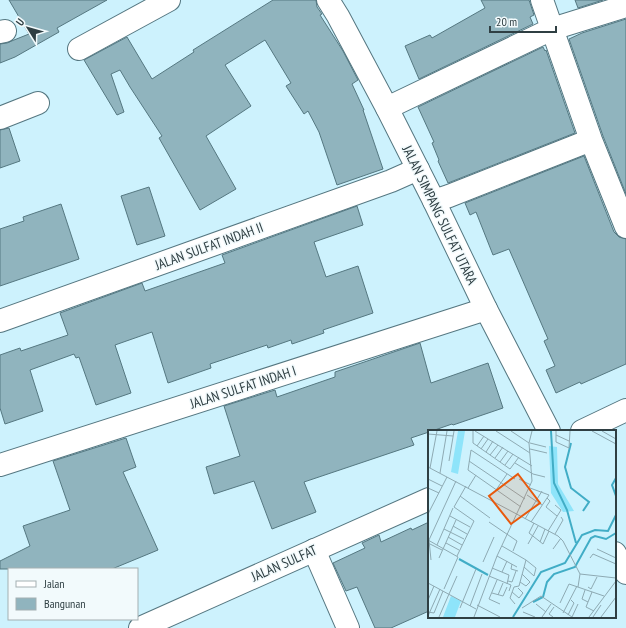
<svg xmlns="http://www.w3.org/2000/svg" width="626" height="628" font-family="'PT Sans Narrow',sans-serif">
<rect width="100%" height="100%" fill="#cdf2fd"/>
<path fill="#90b4be" stroke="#557881" d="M9,0H107L57,28L59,32L15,57L0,63V44L7,43L14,40L29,34Z
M273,0H316L317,7L322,14L320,15L343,51L358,80L352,84L364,110H363L383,169L337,185L319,132L308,111L304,114L286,86L291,83L265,40L225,65L251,106L206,136L236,189L200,210L159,138L162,136L130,87L120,70L111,74L124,112L117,115L84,60L127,37L152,79L194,52L193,50Z
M481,0H529L534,15L530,17L533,24L419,79L405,46L430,35L432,38L485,8Z
M575,0H603L578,8Z
M626,19V194L603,136L569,39L582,33Z
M543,47L545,51L546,50L575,133L448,183L438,161L439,160L432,143L434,142L418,107Z
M9,128L20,161L0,168V130Z
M584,156L614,232L619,237L626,239V364L581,384L580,382L556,393L546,370L555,366L544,341L548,339L509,249L493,255L476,212L470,215L465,203Z
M149,187L165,236L137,245L121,196Z
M61,204L79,259L0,286V229L24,221L23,217Z
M357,206L363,225L314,242L326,277L358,266L373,313L323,330L324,333L292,344L291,340L268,348L267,345L210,364L211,368L168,383L152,332L115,345L131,393L96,405L79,357L76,358L74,354L30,370L43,411L5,424L0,408V355L20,348L21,351L68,335L60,313L142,283L145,291L225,263L222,255Z
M420,343L431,383L488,363L503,408L453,425L452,424L432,431H429V432L411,438L414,445L304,482L316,512L272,529L254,481L214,494L206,467L240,456L224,406L275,390L277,397L335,377V372Z
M126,438L136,467L123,472L158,550L112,569H0V561L30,546L23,526L70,510L53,461Z
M429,522V611L391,628H375L357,587L346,591L333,563L365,548L362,543L379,535L381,542L411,528L412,530Z"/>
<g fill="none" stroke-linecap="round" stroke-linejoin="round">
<defs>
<path id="minor" d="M542,0L591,140L626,227
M0,32L5,31
M79,49L169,0
M387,108L552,29L626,6
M0,118L38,103
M434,201L449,196L591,140
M0,321L391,181L418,169
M0,465L486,309
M314,550L348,628
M615,553L626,573"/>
<path id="tertiary" d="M328,0L338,16L387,108L434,201L486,309L549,431"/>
<path id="primary" d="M582,431L626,410
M140,628L429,499"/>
</defs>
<use href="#minor" stroke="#557781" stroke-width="24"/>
<use href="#tertiary" stroke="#557781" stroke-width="24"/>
<use href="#primary" stroke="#557781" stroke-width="24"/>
<use href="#minor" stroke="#fff" stroke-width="22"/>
<use href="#tertiary" stroke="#fff" stroke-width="22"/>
<use href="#primary" stroke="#fff" stroke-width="22"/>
</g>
<g text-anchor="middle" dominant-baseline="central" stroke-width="3" stroke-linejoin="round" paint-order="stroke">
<g font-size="14" fill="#2f3f43" stroke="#f2fafc">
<text transform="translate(440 215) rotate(64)">JALAN SIMPANG SULFAT UTARA</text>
<text transform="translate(209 246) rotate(-20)">JALAN SULFAT INDAH II</text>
<text transform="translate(243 387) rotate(-18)">JALAN SULFAT INDAH I</text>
<text transform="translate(284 563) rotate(-24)">JALAN SULFAT</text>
</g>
</g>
<g transform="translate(428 430)">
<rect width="188" height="188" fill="#cdf2fd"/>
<path d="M30,1H37L30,44L23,42ZM121,16L129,17L130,54L146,81L135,82L123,63ZM23,166L33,171L27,187H15Z" fill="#8ee4fa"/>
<path fill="none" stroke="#41adc6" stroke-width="2" d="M123,1L126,53L139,80L148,113M143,13L137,37L143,58L161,72L155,81M188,48L184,55L188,66M31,129L60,145M105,172L115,167L119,152L126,144L147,137L163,108L167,106L178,109L188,103M85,187L113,142L137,133L154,105L167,100L180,101L188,85"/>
<path fill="none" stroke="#8eaab3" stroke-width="1" d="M45,1V13L82,39L91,27M47,1L104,36M68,1L102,23M83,1L101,13M128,1V12L141,18L142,1M164,1L188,14M174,1L188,9M0,4L25,6M128,5L141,11M102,13L118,17M49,16L56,6M53,19L60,9M102,19L119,23M58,22L65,11M62,25L70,15M67,28L75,17M21,31L26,1M41,31L97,69M72,32L80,21M87,33L105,44M77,35L85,24M0,37L130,106L135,111L152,144L188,148M2,38L9,1M12,43L19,1M105,44L117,47M0,49L14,56M87,49L43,20L40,40L93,77M91,49L103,55M0,58L11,63M40,58L48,45M102,58L121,65L103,92M68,60L79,44M99,65L114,75M32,66L62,88M119,68L122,71L118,77L129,86M0,84L19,47M22,86L42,97M97,89L114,61M61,92L89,111L85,121M106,93L101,103L115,114L121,101M25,96L39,104M16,99L36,109M120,101L133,80L127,75M127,104L135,90L133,87M20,107L34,115M0,110L30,127L16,159M112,112L117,99M0,113L14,120M18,113L31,120M100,114L110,96M9,115L25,78M74,116L98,130L91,156L86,157L82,168L87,174M125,119L133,108M169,119L188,128M29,126L46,91L26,77L38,56M69,126L89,137M11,128L28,90M162,128L165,124L188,134M3,130L1,110L28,51M55,132L66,107M84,134L83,139L90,141M96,137L106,146L108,138L98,130M64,138L81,145L79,154M74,142L79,131M61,146L83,155L81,161M69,150L61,169L72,174M80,151L84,152L88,141M92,152L98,156L102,152L94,144M0,153L48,179M150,157L152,144M160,157L163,159L169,147M157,160L154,169L160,172L164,162M84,162L91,168L95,163L90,158M64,163L75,166L79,157M21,164L29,146M70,165L75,153M0,170L6,156M160,172L158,177L166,181M132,173L141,154L176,166M108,174L118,182M49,175L72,187M42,176L54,144M32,178L48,139M94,178L113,166L144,187M0,182L6,183L15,161M95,182L107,187M135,183L149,156M140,185L146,173L143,170M0,186L12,159M11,187L21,164M46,187L69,126L104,51L101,13L104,1M114,187L123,174M125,187L121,184L126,177M144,187L150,174M161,187L188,151M165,187L173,175M173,187L188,167"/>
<path fill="#e8590c" fill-opacity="0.15" stroke="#e8590c" stroke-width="2" d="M90,44L112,73L83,94L61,66Z"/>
<rect width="188" height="188" fill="none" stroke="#2f3f43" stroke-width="2"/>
</g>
<rect x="8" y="568" width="130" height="52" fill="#f2fafc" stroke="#a4afb2"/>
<rect x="16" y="581" width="20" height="6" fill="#ffffff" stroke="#a4afb2"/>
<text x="44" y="588" font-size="12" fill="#2f3f43">Jalan</text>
<rect x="16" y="598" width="20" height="12" fill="#90b4be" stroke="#a4afb2"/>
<text x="44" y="608" font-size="12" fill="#2f3f43">Bangunan</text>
<g transform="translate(28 28) rotate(307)" stroke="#f2fafc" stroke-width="3" paint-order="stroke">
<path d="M0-3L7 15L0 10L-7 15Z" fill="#2f3f43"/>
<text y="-6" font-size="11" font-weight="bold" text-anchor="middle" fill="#2f3f43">U</text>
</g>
<path d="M490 26v6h66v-6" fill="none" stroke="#2f3f43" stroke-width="2"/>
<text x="496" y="26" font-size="12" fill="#2f3f43" stroke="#f2fafc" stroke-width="3" paint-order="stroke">20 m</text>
</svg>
